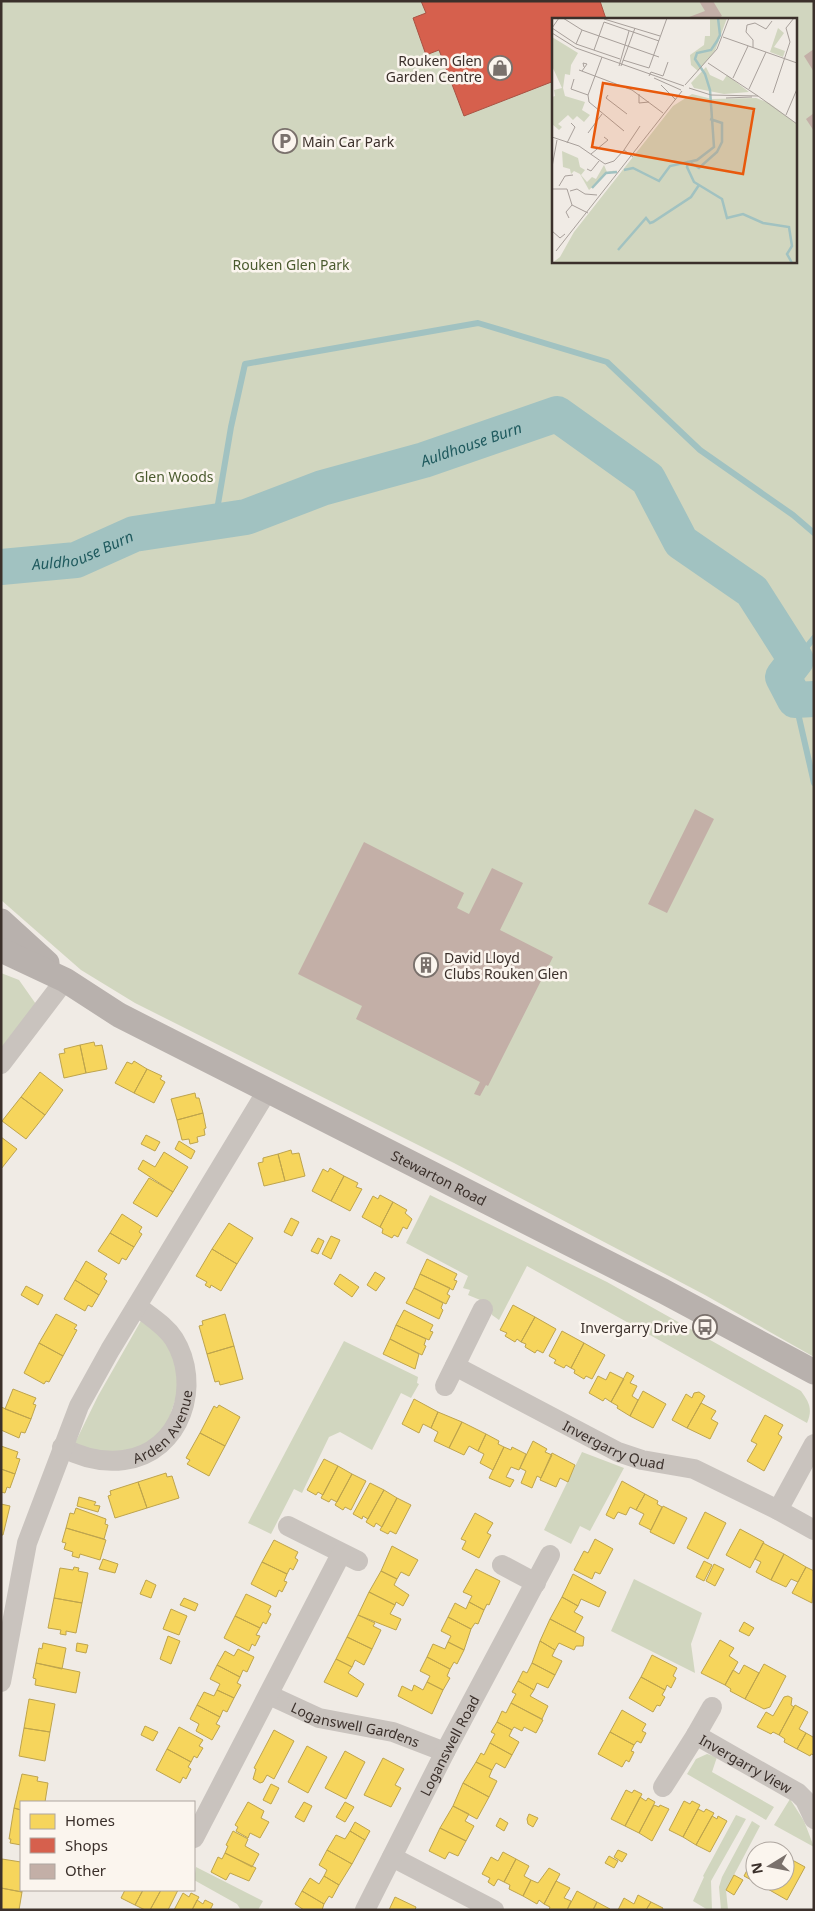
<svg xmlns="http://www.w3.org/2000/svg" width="815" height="1911" font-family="'Noto Sans',sans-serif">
<rect width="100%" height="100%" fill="#f0ebe5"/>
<path fill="#d1d6bf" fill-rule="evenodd" d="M1,1H814V1357L705,1295L454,1163L135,1003L81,970L1,900ZM554,19H796V261H554Z
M1,973L19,980L38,1007L1,1052Z
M430,1195L607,1282L801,1391C809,1402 813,1409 807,1423L527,1266L499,1320L492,1315L490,1304L468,1295L470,1290L463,1288L468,1276L406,1243Z
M142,1319L171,1347L180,1386L167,1424L153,1439L136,1450L96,1455L75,1443L98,1396Z
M344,1341L418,1377L417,1383L419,1384L411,1398L401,1393L372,1450L340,1432L329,1437L302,1493L294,1489L271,1534L248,1523Z
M582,1452L624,1468L590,1531L580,1526L571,1544L544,1530Z
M634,1579L702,1613L691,1644L695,1673L611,1631Z
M707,1754L717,1757L712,1772L774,1807L766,1820L687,1774L696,1759Z
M790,1799L804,1821L814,1847L774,1825Z
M736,1815L746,1819L711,1881L712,1910H708L693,1901L704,1877L703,1876Z
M752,1821L760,1826L726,1890L728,1910H721L719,1887L722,1877Z
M196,1867L263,1901L258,1910H241L237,1904L194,1880Z"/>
<path fill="#f6d55c" stroke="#bea44d" d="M94,1042L95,1046L102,1045L107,1069L86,1073L80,1045Z
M80,1045L86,1073L64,1078L59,1054L65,1053L64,1049Z
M134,1061L147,1069L134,1093L115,1083L127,1062L132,1064Z
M147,1069L162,1076L160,1079L165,1082L154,1103L134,1093Z
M40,1072L63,1090L45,1115L21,1097Z
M195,1093L196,1098H199L203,1113L177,1120L171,1099Z
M21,1097L45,1115L26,1139L2,1121Z
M203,1113L206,1128L204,1129L205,1135L197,1137L198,1142L190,1144L189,1139L182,1140L177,1120Z
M146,1135L160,1142L155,1151L141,1144Z
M1,1137L17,1149L1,1169Z
M179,1141L195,1151L191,1159L175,1149Z
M291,1150L292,1154L299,1153L305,1176L285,1181L278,1154Z
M164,1152L188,1167L173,1192L138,1169L143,1160L155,1167Z
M278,1154L285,1181L264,1186L258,1163L263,1162V1158Z
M330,1168L344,1176L331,1201L312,1191L323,1169L328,1172Z
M344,1176L358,1183L356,1187L362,1189L350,1211L331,1201Z
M149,1178L173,1192L157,1217L133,1203Z
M380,1195L393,1202L380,1227L362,1217L373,1196L378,1199Z
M393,1202L407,1210L405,1213L412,1219L407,1229L403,1227L398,1237L394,1235L392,1238L382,1233L383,1229L380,1227Z
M122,1214L142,1227L139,1232L142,1234L134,1247L110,1233Z
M291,1218L299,1222L292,1236L284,1232Z
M229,1223L253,1238L237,1264L212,1249Z
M110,1233L134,1247L126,1260L122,1258L119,1264L98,1251Z
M331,1236L340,1240L331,1259L322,1254Z
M318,1238L324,1241L318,1254L311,1251Z
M212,1249L237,1264L221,1291L211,1285L210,1288L205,1285L207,1282L196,1276Z
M427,1259L457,1274L454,1280L457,1281L453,1290L420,1274Z
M86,1261L107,1274L104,1279L107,1281L99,1295L75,1280Z
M375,1272L385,1278L376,1291L367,1285Z
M340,1274L359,1287L352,1297L334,1284Z
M420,1274L450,1288L447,1294L450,1296L446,1304L414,1288Z
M75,1280L99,1295L92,1307L88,1305L85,1311L64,1299Z
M26,1286L43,1295L38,1305L21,1295Z
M414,1288L443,1303L441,1308L443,1310L439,1319L406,1303Z
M513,1305L535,1317L521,1342L517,1339L515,1342L505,1336L507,1333L500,1330Z
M404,1310L433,1325L430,1331L433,1332L429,1340L396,1325Z
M56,1314L77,1325L74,1329L77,1330L63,1356L39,1343Z
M225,1314L234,1346L207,1354L199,1326L203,1325L202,1321Z
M535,1317L556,1329L543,1353L537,1350L535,1353L525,1347L526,1344L521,1342Z
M396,1325L426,1339L424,1345L426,1346L422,1355L390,1339Z
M562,1331L584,1343L571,1368L566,1365L564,1368L554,1363L556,1360L549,1356Z
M390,1339L419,1354L415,1369L383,1354Z
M39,1343L63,1356L49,1382L46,1381L44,1384L24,1373Z
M584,1343L605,1355L592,1379L586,1376L584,1379L574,1373L575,1370L571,1368Z
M234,1346L243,1379L220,1385L219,1381L215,1382L207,1354Z
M610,1372L624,1379L611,1402L605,1398L603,1401L589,1393L598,1376L606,1380Z
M627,1372L634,1376L630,1383L637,1386L632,1396L638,1400L630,1416L617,1408L618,1406L611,1402Z
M13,1389L36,1398L33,1404L36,1405L31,1419L5,1409Z
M643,1391L666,1404L653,1428L630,1416Z
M699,1392L705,1396L687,1428L672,1420L686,1394L692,1398L694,1393Z
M414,1399L438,1412L431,1428L423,1424L419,1433L402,1424Z
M701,1403L716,1411L711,1419L718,1423L710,1439L687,1428Z
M219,1405L240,1417L225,1446L200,1433L214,1406L217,1408Z
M1,1407L31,1419L25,1433L21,1432L19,1438L1,1430Z
M438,1412L462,1422L449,1448L434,1441L438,1432L431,1428Z
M765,1415L783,1425L778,1434L782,1437L764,1471L747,1461L757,1444L751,1441Z
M462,1422L486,1434L478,1451L469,1446L464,1455L449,1448Z
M200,1433L225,1446L209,1476L187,1464L190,1460L186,1458Z
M486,1434L499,1441L498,1444L504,1447L493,1470L480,1463L484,1454L478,1451Z
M533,1441L547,1449L545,1452L552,1455L541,1478L537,1476L532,1488L521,1483L526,1471L520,1468Z
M1,1446L18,1452L16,1458L20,1459L15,1474L1,1469Z
M504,1447L511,1450L512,1447L526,1454L519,1470L511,1467L506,1477L514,1480L510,1487L489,1478Z
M552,1453L575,1465L568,1482L560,1478L556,1487L540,1480Z
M324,1459L338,1466L323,1495L318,1492L316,1495L307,1490Z
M338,1466L352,1474L337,1502L331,1499L329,1502L321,1498Z
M1,1469L15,1474L10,1488L7,1487L5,1493L1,1492Z
M166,1473L167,1477L172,1476L179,1498L147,1508L138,1482Z
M352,1474L366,1481L351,1510L345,1507L343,1510L335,1505Z
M622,1481L645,1494L636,1510L630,1507L626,1515L618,1512L614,1519L606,1515Z
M138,1482L147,1508L115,1518L108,1496L111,1495L110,1491Z
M370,1483L384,1490L368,1519L363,1516L362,1519L353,1514Z
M384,1490L397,1498L382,1527L376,1523L374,1527L366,1522Z
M645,1494L658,1501L657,1504L662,1507L651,1530L639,1524L644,1514L636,1510Z
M79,1497L96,1502L94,1505L100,1506L98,1512L77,1506Z
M397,1498L411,1505L396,1534L390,1531L388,1534L380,1530Z
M1,1504L10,1506L3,1535H1Z
M663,1506L687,1518L674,1544L650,1532Z
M76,1508L106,1519L105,1524L108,1525L104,1539L66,1528L70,1513L74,1514Z
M705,1512L726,1523L708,1559L687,1548Z
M475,1513L493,1523L487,1533L491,1535L479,1558L462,1549L466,1541L461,1539Z
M66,1528L106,1540L100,1560L80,1554L79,1558L72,1556L73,1552L64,1549L66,1543L62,1542Z
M740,1529L764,1542L750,1568L726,1555Z
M595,1539L613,1549L600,1574L595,1572L592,1579L574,1570L584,1551L588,1553Z
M274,1540L298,1552L295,1558L298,1560L293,1570L290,1568L287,1574L262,1562Z
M763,1543L784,1554L771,1580L756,1572L761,1562L755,1559Z
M392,1546L418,1560L409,1576L401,1572L397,1579L381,1571Z
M784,1554L806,1567L798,1582L791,1579L786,1587L771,1580Z
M103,1559L118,1564L115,1573L99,1569Z
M704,1561L712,1565L704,1581L696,1577Z
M262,1562L287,1574L284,1581L287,1582L282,1592L279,1590L276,1597L251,1584Z
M714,1564L724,1569L715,1586L706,1581Z
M74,1567L79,1568L78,1571L88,1573L82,1603L54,1598L60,1568L73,1570Z
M806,1567L814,1571L812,1603L792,1593Z
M476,1569L500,1581L489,1605L487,1604L484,1610L469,1602L472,1596L463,1592Z
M381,1571L397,1579L394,1585L409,1595L403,1606L396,1602L395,1605L369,1592Z
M573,1574L606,1592L599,1607L581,1599L578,1606L562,1597Z
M146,1580L156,1585L151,1598L140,1594Z
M369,1592L395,1605L390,1614L401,1619L396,1630L358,1615Z
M246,1594L271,1606L268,1612L271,1614L266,1624L263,1622L260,1628L235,1616Z
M562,1597L578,1606L574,1612L583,1617L575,1632L550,1619Z
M54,1598L82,1603L76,1633L66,1631V1635L60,1634L61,1630L48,1628Z
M184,1598L198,1604L195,1611L180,1605Z
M469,1602L484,1610L478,1624L475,1623L471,1629L448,1617L455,1603L466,1609Z
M171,1609L187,1616L179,1635L163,1629Z
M358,1615L375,1623L373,1626L381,1630L372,1649L347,1637Z
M235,1616L260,1628L256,1635L260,1636L255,1646L252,1644L249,1651L224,1638Z
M448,1617L471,1629L464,1650L448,1642L451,1636L441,1631Z
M550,1619L584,1637L583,1646H576L574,1650L559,1643L555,1650L540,1641Z
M744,1622L754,1628L749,1636L739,1631Z
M168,1636L180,1641L171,1664L160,1659Z
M347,1637L372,1649L364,1665L355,1660L352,1667L336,1659Z
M720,1640L734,1648L729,1656L738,1662L725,1685L701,1673Z
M540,1641L555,1650L552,1656L562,1661L555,1675L532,1663Z
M448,1642L464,1650L457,1664L454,1662L450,1669L427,1657L433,1644L445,1649Z
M43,1643L66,1648L62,1669L36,1663L39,1648L42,1649Z
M77,1643L88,1645L86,1653L76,1651Z
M238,1649L254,1657L247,1672L243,1670L240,1677L217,1665L225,1651L234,1656Z
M652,1655L677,1668L673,1676L676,1678L671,1688L667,1685L665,1690L641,1677Z
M427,1657L450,1669L447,1676L450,1678L443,1690L427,1682L430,1676L420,1671Z
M336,1659L352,1667L348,1673L364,1684L357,1697L324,1682Z
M36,1663L80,1672L76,1693L35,1685L36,1679L33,1678Z
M532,1663L555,1675L548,1688L537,1683L534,1690L518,1681L523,1671L527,1673Z
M764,1664L786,1676L770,1707L764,1709L745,1699Z
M217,1665L240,1677L237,1683L241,1685L234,1698L217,1690L220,1684L210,1679Z
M744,1665L759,1673L745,1699L730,1691L731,1689L725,1685L733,1670L739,1674Z
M641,1677L665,1690L662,1695L665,1697L660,1706L657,1705L653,1712L629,1698Z
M518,1681L534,1690L530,1696L548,1706L542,1719L511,1703L516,1694L512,1692Z
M427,1682L443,1690L432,1714L398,1696L402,1686L412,1691L414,1685L423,1690Z
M217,1690L234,1698L227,1712L223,1710L220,1717L197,1705L204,1692L214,1696Z
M788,1696L792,1698L791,1705L794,1707L779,1735L773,1732L771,1734L757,1727L766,1712L773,1716L784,1697Z
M29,1699L55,1704L50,1732L24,1728Z
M511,1703L543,1720L536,1733L524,1727L522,1731L514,1727L512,1730L497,1722L502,1711L506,1713Z
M197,1705L220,1717L216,1724L220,1726L212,1740L196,1731L199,1724L190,1719Z
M795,1705L808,1712L799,1729L806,1733L797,1749L784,1742L785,1739L779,1735Z
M622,1710L646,1724L642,1731L646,1733L641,1743L637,1741L634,1745L610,1732Z
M497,1722L512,1730L509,1736L519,1742L512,1755L490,1743L495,1734L491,1732Z
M145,1726L158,1732L153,1741L141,1735Z
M179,1727L203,1740L199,1746L203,1748L197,1758L194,1756L191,1762L167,1749Z
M24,1728L50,1732L45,1761L19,1756Z
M274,1730L294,1741L274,1779L267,1775L263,1782L260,1783L253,1779L256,1769L254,1768Z
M610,1732L634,1745L631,1751L634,1752L629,1762L626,1760L622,1767L598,1754Z
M806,1733L813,1737L814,1735V1755L811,1754L810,1756L797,1749Z
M490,1743L512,1755L505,1768L496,1763L492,1770L476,1762L481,1753L484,1755Z
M307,1746L327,1757L308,1793L288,1782Z
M167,1749L191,1762L188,1767L191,1769L186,1779L183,1777L180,1783L156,1770Z
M345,1751L365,1762L346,1799L325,1788Z
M383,1758L404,1769L395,1785L401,1788L391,1807L364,1795Z
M476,1762L492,1770L489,1777L497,1781L489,1797L463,1783Z
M22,1774L38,1777L37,1781L48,1783L45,1802H21V1810L14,1808Z
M463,1783L489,1797L477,1819L453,1806Z
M271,1784L279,1788L271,1804L263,1800Z
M626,1790L632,1793L634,1790L642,1794L625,1826L611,1819Z
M640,1797L646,1801L648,1798L655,1802L639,1833L625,1826Z
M684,1801L690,1804L692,1801L700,1805L683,1837L669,1830Z
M248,1802L264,1811L261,1818L269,1822L260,1838L250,1833L248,1838L236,1831L238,1827L235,1825Z
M304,1802L312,1806L304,1822L295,1817Z
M345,1802L354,1807L345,1822L336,1817Z
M654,1805L659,1807L660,1805L669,1809L652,1841L639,1833Z
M453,1806L469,1814L465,1821L474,1826L466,1841L440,1828Z
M14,1808L21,1810V1845L10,1843L11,1839H9Z
M698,1809L704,1812L706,1809L714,1813L696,1845L683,1837Z
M529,1814L538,1818L533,1827L528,1824L527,1819Z
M712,1816L717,1819L718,1816L727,1821L710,1852L696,1845Z
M500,1818L508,1823L504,1831L496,1826Z
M355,1822L370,1831L365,1840L350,1831Z
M440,1828L466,1841L458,1856L449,1852L445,1859L429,1851Z
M233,1831L248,1839L245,1846L259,1854L252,1867L225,1853L228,1846L226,1845Z
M350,1831L365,1840L352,1864L327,1850L336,1835L345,1839Z
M761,1844L775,1851H757Z
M327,1850L352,1864L339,1885L324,1876L327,1870L319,1865Z
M618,1850L627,1854L622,1862L614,1857Z
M503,1852L516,1859L504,1882L498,1879L494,1886L488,1882L490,1878L482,1874L491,1857L498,1861Z
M225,1853L256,1868L249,1881L230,1873L226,1880L211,1872L218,1857L222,1859Z
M755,1855V1881H769L766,1888L744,1876Z
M609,1856L618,1861L614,1868L605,1863Z
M785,1856L805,1867L787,1900L766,1888L769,1881H785Z
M2,1859L21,1862L22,1892L1,1888Z
M516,1859L529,1866L524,1876L531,1880L523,1896L509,1889L510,1885L504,1882Z
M549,1868L560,1874L544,1904L539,1900L537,1904L523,1896L531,1880L538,1883Z
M734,1875L743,1880L734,1895L726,1890Z
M324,1876L339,1885L332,1898L329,1896L324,1904L302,1891L310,1878L319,1884Z
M556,1881L570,1888L564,1898L571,1901L567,1910H549L550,1907L544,1904Z
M1,1888L22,1892L19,1910H1Z
M125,1890H143L135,1905L121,1898Z
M143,1890H161L150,1910H145L135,1905Z
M161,1890H178L168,1910H150Z
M302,1891L324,1904L322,1910H304L295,1904Z
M577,1891L597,1902L593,1910H567Z
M183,1893L189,1897L191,1893L199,1897L192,1910H174Z
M638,1895L651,1902L646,1910H618L624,1898L634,1904Z
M395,1897L416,1907L415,1910H389Z
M197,1900L203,1904L205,1900L213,1904L210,1910H192Z
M597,1902L610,1909V1910H593Z
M651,1902L663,1908L662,1910H646Z"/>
<path fill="#d6604d" stroke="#a85243" d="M421,1H600L606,19H554V81L464,116L439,50L426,55L413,18L426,13Z"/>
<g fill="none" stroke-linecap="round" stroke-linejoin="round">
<path stroke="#a1c2c1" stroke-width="6" d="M215,522L231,427L245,364L478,323L607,362L700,450L793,515L814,533
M796,660L814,638
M795,700L814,783"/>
<path stroke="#a1c2c1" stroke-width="36" id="s1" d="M1,567L76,560L134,534L246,517L322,488L424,460L557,414L648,479L681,542L752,591L796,660L783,677L795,700L814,699"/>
</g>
<path fill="#c3afa7" d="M699,1H713L722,16L717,19H684L705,11Z
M814,49V72L804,56Z
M814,113V131L806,119Z
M695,809L714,819L667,913L648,904Z
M364,842L464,893L457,908L469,914L492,868L523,883L500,930L553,957L488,1086L486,1085L480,1096L474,1094L480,1082L356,1019L362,1006L298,974Z"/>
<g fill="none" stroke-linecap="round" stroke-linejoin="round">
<g stroke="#c9c3be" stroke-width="20">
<path d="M1,1064L65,980"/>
<path id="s2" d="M455,1366L618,1452L642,1460L694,1469L778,1510"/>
<path d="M445,1386L483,1309"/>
<path d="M814,1444L778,1510L814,1530"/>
<path id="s3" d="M62,1447C82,1458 101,1463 124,1460C182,1452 202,1384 174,1339C165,1325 149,1316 137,1306"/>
<path d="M288,1526L358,1561"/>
<path d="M502,1565L536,1583"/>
<path d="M1,1682L27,1543L79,1406L110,1350L267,1091"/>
<path id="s4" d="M269,1695L319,1718L393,1732L445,1752"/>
<path d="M696,1735L712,1707"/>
<path id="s5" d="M663,1787L696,1735L798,1793L805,1800L814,1819"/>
<path d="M194,1838L341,1554"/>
<path d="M392,1857L494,1910"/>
<path id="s6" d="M365,1910L445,1752L550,1555"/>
</g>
<g stroke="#b8b1ad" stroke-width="25">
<path d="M1,921L47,963"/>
<path id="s7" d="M1,950L65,980L119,1015L663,1291L814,1372"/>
</g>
</g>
<defs>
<symbol id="shop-ring" viewBox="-11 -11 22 22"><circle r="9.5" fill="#fbf5ee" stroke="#7a716c" stroke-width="1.5"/><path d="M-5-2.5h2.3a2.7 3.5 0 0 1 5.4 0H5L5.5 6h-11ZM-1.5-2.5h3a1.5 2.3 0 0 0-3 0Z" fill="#7a716c"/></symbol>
<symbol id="parking-ring" viewBox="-11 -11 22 22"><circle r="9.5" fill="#fbf5ee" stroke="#7a716c" stroke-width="1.5"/><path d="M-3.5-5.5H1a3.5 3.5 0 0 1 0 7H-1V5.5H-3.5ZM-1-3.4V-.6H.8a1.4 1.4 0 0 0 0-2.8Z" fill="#7a716c"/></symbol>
<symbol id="building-ring" viewBox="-11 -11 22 22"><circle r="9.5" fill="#fbf5ee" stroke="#7a716c" stroke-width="1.5"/><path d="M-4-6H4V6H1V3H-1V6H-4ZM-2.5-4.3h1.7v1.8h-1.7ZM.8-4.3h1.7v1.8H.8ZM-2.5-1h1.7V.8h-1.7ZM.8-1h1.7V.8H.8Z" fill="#7a716c"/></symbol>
<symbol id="bus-ring" viewBox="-11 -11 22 22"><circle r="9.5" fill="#fbf5ee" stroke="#7a716c" stroke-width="1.5"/><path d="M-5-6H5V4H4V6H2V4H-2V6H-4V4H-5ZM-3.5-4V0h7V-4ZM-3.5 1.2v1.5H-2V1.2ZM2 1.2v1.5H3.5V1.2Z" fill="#7a716c"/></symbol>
</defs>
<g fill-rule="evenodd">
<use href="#shop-ring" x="486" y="54" width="28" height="28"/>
<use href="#parking-ring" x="271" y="127" width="28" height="28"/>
<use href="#building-ring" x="412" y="951" width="28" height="28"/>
<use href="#bus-ring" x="691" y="1313" width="28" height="28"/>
</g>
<g text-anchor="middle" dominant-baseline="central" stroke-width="5" stroke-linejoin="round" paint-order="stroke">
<g font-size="14" fill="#3b302b" stroke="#fbf5ee" text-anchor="end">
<text x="482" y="60">Rouken Glen<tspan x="482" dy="16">Garden Centre</tspan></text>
<text x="302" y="141" text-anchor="start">Main Car Park</text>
<text x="444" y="957" text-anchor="start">David Lloyd<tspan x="444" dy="16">Clubs Rouken Glen</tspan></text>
<text x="688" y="1327">Invergarry Drive</text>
</g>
<g font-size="14" fill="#4a5a2e" stroke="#fbf5ee">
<text x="291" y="264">Rouken Glen Park</text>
<text x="174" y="476">Glen Woods</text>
</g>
<g font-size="14" fill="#3b302b" stroke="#fbf5ee">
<text stroke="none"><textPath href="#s7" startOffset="494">Stewarton Road</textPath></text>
<text stroke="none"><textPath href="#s3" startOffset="120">Arden Avenue</textPath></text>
<text stroke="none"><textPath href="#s2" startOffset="178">Invergarry Quad</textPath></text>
<text stroke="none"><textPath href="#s4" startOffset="92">Loganswell Gardens</textPath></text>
<text stroke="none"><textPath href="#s6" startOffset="185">Loganswell Road</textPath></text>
<text stroke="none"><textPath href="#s5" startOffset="119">Invergarry View</textPath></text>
</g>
<g font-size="15" font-style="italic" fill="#1f5a5e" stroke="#fbf5ee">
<text stroke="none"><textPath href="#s1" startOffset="489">Auldhouse Burn</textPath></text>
<text stroke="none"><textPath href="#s1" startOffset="84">Auldhouse Burn</textPath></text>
</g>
</g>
<g transform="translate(552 18)">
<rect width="245" height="245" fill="#f0ebe5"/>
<path d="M158,0H175L163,33L146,53L139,47L138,37L152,27L153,18H158ZM226,10L232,15L222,29L233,33L231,39L218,34ZM0,19L26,35L19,47L18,57L13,56L11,70L13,78L33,84L30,92L38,97L32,104L25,98L21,102L16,97L6,106L10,109L7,112L0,106V79L3,78L2,72L10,70L0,48ZM154,49L158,57L171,63L175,57L197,74L172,76L142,70L139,65ZM140,76L160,81L204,80L217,85L245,106V245H0L8,239L22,214L121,88ZM10,133L26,140L28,149L33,152L29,157L35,164L40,159L44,161L52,147L55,154L65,152L55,155L37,172L28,156L22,153L19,156L18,151L11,149Z" fill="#d1d6bf"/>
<path fill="none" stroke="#a1c2c1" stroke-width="2.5" d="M166,0L168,17L165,23L159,32L145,35L143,41L153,56L158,72L162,129L145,142L136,144L135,149L142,164L170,181L175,200L191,196L211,205L237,209L240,228L235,236L240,245M139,145L147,150L165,134L170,124V105L158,101M72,152L81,150L107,163L118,148L136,144M40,170L54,155L65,154M66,232L94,200L98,205L101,204L139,179L147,167"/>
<path fill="none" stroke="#a8a09b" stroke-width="1" d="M7,0L0,10L24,26L68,41M11,0L30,12L107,39M52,1L108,18M52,4L107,23M0,15L24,30L132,68M171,19L245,45M24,26L30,12M201,30V22L194,14L195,7L203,5L214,11L220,3M42,32L52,4M50,39L36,77L37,84L72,113M71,42L97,50L115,0M156,45L206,78M67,48L77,13M69,48L83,10M27,52L80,72L111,95M30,53L35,46L31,45L32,49M97,58L99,54L111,58L116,44M102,60L129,72M181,60L196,28M22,61L19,71L36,77M109,67L124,82M133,67L165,31L177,0M137,70L159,77L206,78L245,106M197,71L214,34M221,75L238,24L234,10L242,0M87,76V85L97,84M56,77L54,80L75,96M174,80L200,79M234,97L245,71M36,115L50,96M0,119L27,128L53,146L62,143L72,132L81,139M15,125L23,109L19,105M72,132L88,108M39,136L56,122L52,119M0,149L5,122M35,151L39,153L47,143M7,168L13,158L21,157M0,171H15L20,187L36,195M18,173L25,171L33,176L45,177M17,200L14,194L20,187M0,213L8,220L13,216M4,233L130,73"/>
<path fill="#e8590c" fill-opacity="0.15" stroke="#e8590c" stroke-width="2.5" d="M51,65L202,91L191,156L40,129Z"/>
<rect width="245" height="245" fill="none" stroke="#3b302b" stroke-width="2.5"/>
</g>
<rect width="815" height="1911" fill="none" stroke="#3b302b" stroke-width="5"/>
<rect x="20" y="1801" width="175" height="90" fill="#fbf5ee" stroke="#aea6a0"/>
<rect x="30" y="1814" width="25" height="15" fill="#f6d55c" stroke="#aea6a0"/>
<text x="65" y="1826" font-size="15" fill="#3b302b">Homes</text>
<rect x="30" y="1838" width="25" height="15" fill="#d6604d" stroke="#aea6a0"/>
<text x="65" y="1851" font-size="15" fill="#3b302b">Shops</text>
<rect x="30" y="1864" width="25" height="15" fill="#c3afa7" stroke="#aea6a0"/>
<text x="65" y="1876" font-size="15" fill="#3b302b">Other</text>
<g transform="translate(770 1866) rotate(260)"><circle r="24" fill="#fbf5ee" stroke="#aea6a0"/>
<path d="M0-4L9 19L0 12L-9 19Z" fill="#7a716c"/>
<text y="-8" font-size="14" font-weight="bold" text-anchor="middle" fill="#3b302b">N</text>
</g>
</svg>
